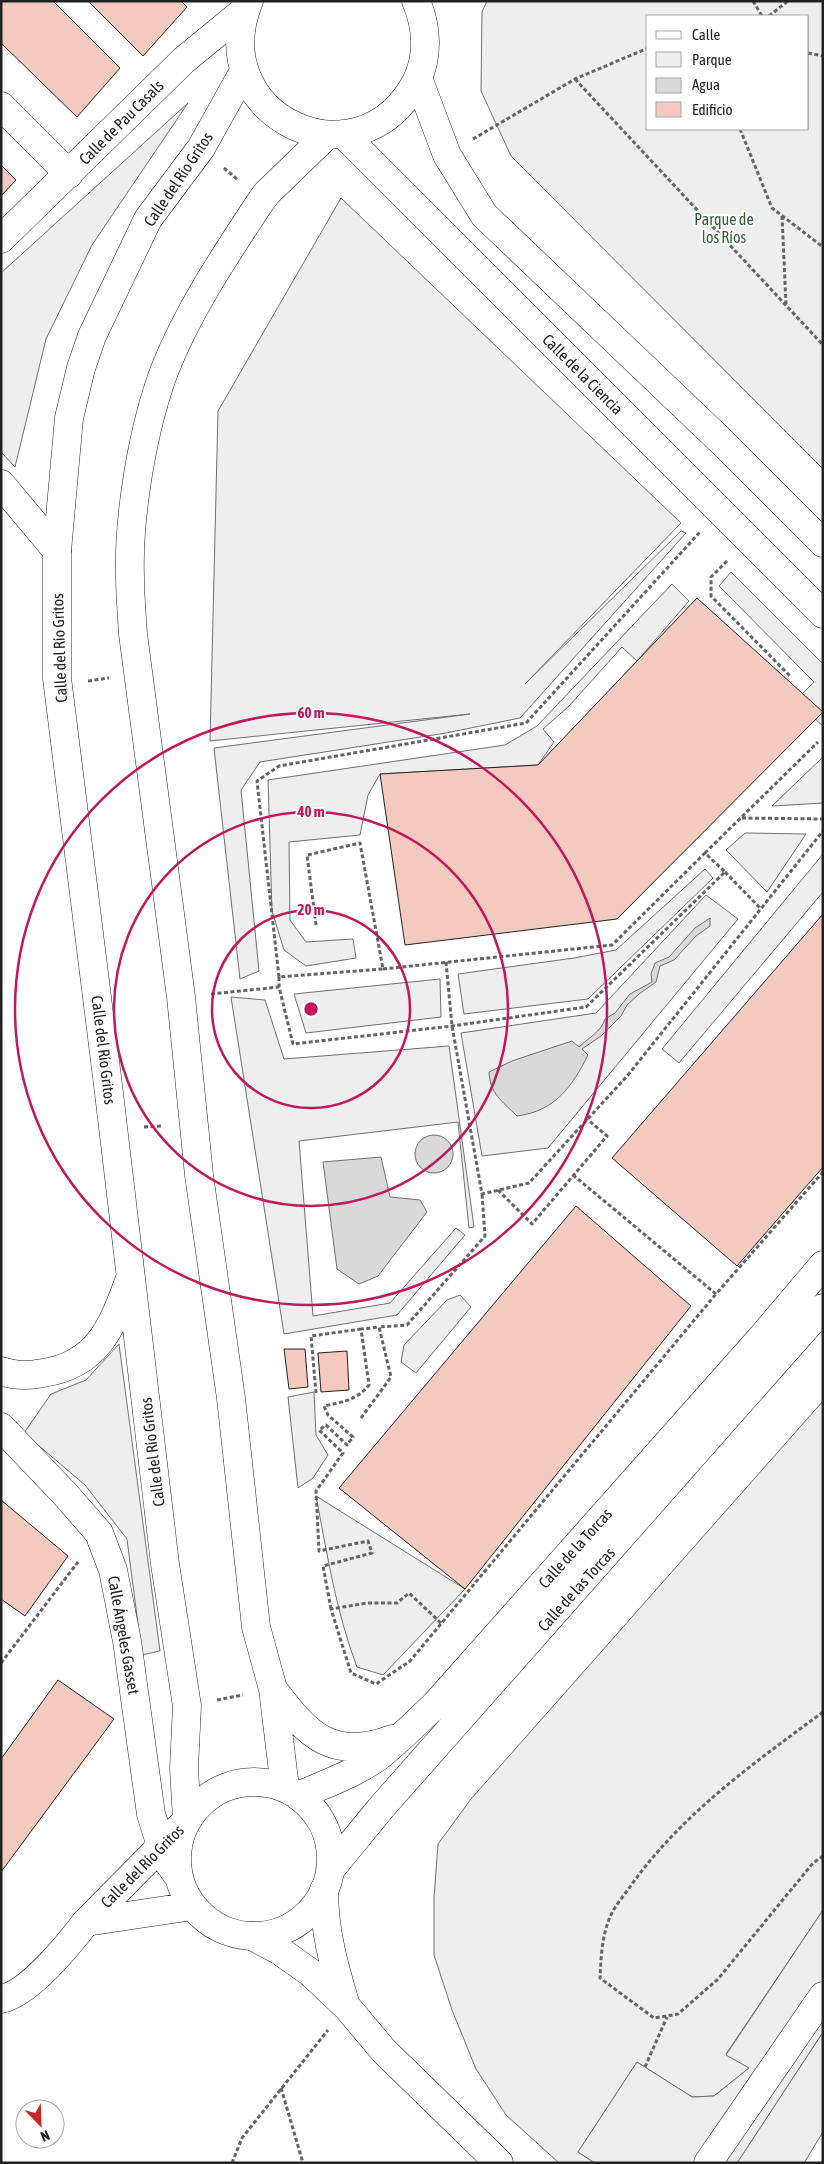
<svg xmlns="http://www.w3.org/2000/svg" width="824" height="2164" font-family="'Asap Condensed',sans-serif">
<rect width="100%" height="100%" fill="#fff"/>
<path fill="#eee" stroke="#6f6f6f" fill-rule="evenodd" d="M487,1H823V469L511,156L481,91L482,12ZM648,16H808V129H648Z
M188,103L92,245L46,339L15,467L1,452V273Z
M341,198L681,523L525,684L681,531L686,533L520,718L446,733L260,762L241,790L259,971L240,979L214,748L470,714L210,741L218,411Z
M731,572L823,664V726L795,701L814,682L719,586Z
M672,584L689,601L637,661L622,647L569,706L543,729L554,742L538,765L380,774L368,795L360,835L289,842L290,920L306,942L353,939L356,958L306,966L284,950L272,911L268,780L505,745L537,726Z
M823,757V803L772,806Z
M745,833L806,834L767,892L726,850Z
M823,854V892L679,1063L662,1049Z
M705,869L713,878L588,999L464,1014L458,974L574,958L616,950Z
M706,895L738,919L548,1148L482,1156L461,1033L596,1013Z
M440,979L441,1017L306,1033L294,994Z
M231,997L265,1000L284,1059L449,1046L474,1227L469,1228L458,1122L299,1141L313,1316L390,1303L456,1228L465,1235L397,1315L284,1334Z
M460,1295L471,1307L416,1373L401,1362L404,1345L447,1300Z
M119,1344L160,1651L142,1655L127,1539L85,1485L24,1433L51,1394L86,1380Z
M314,1392L316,1435L328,1455L313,1478L298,1488L288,1397Z
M823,1401V1910L726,2054L749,2068L714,2096L692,2097L637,2062L578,2152L595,2163H559L506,2115L476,2069L452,2010L434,1955V1898L438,1844L471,1799Z
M316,1496L465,1589L383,1675L357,1667C336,1612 327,1553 316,1496Z
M823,2032V2132L804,2163H737Z"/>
<path fill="#ededed" stroke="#6f6f6f" d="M823,1910V2032L737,2163H595L578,2152L637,2062L692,2097L714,2096L749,2068L726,2055Z"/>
<path fill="#d9d9d9" stroke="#6f6f6f" d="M710,918V926L696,936L674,960L660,966L656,982L639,994L627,1005L621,1016L601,1036L582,1049L588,1055C572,1087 555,1111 517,1116C502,1101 490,1094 489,1072L512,1061L572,1041L579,1047C587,1039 602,1031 605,1019L615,1013L630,994L652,982L651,974L655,963L669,957L695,928Z
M415 1154a19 19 0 1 1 38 0a19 19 0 1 1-38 0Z
M381,1157L390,1197L420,1200L427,1212L378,1276L359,1284L337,1269L323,1162Z"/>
<path fill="#f3c9c0" stroke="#222" d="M1,1H53L120,68L77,117L1,43Z
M88,1H181L187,7L143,56Z
M1,165L16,180L1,196Z
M697,598L823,712L617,919L405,945L380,774L538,765Z
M823,914V1167L737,1266L612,1158Z
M576,1206L691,1306L465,1589L339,1488Z
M284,1349H305L308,1387L289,1389Z
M347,1351L349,1390L321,1392L318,1353Z
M1,1500L68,1556L25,1616L1,1599Z
M58,1680L114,1719L1,1872V1759Z"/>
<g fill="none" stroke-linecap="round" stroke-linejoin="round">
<defs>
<path id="minor" d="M1,106L69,174
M1,239L184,60L245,10
M1,484L57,551
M324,1890C324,1931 334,1966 346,2006
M252,1936L280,1951L311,1973L347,2007L384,2051L499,2163
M1,1999C29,1994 69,1944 86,1922
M708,2163L823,1996"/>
<path id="tertiary" d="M249,1C202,116 358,190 416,82C429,57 427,26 416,1
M418,78L447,155L484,215L721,441L823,543
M343,134L823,614
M1,1371C15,1376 28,1376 43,1373C97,1365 112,1328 129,1281
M1,1427L65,1494L99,1533L113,1570L127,1641L151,1814L161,1846L168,1862L178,1876
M274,1690C308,1736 333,1761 392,1739
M177 1859a77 77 0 1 1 154 0a77 77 0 1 1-154 0Z
M285,1788L273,1689L256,1627L231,1398L199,1175L181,997L133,634C132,615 130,596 130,577C128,515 143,427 165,369C189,309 226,254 261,201L267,193L327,135
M298,1796C325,1784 354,1774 378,1757C398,1741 416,1723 435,1705L762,1337L823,1265
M330,1870L380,1809L823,1308
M86,1922L187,1820L184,1768L187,1706L165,1564L108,1085L57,678V551L69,418L81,368L92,336L148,219L201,148L244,71
M86,1922L193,1906"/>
</defs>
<use href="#minor" stroke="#222" stroke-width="29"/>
<use href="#tertiary" stroke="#222" stroke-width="29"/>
<path stroke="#646464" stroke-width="3" stroke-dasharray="4 2.5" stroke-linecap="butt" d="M753,1L762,16
M769,16L788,1
M808,53L823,56
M575,79L823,345
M740,129L772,208L823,247
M473,139L575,79L648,48
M224,168L238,180
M782,216L786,304
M727,561L711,577V596L790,676
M88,681L109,678
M742,818L823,819
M705,853L818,742
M725,872L761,909
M316,925L307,855L360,843L383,969L279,977L257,781L279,766L526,723L700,532
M446,962L452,1026L482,1194L529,1183L628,1075L823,831
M279,977V987L293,1044L452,1026L586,1007L725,872L705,853L612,945L383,969
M211,994L279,987
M144,1127L163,1126
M573,1175L716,1294L823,1172
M498,1190L532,1224L607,1136L587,1119
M316,1393L311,1336L361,1329
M361,1418L391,1377L379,1327L407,1325L485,1236L482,1194
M331,1609L323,1566L372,1553L368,1541L319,1551L316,1491L343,1453L319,1430L326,1425L347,1445L353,1437L328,1415L324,1406C342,1402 357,1400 369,1385L361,1329L379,1327
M441,1623L409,1593L397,1603H367L331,1609L351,1673L376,1684L410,1661L716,1294
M1,1663L78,1562
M217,1700L243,1695
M823,1712C754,1763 683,1813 632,1884C626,1893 618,1902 613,1911C602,1931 601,1956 600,1978L654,2018L678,2014L718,1979L813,1863L823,1856
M645,2067L667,2017
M281,2088L303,2163
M232,2163L242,2138L328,2030"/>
<use href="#minor" stroke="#fff" stroke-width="28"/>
<use href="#tertiary" stroke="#fff" stroke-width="28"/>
</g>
<g fill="none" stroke="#c2185b" stroke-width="2.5">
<circle cx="311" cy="1009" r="99"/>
<circle cx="311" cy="1009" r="197"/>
<circle cx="311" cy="1009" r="296"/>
</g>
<g text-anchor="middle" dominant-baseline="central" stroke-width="4" stroke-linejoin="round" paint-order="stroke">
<g font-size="16" fill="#222" stroke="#fff">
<text transform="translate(121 122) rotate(-45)">Calle de Pau Casals</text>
<text transform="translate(178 179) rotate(-56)">Calle del Río Gritos</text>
<text transform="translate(583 374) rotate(45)">Calle de la Ciencia</text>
<text transform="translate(59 648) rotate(-92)">Calle del Río Gritos</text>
<text transform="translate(104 1050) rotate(83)">Calle del Río Gritos</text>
<text transform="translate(152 1452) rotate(-97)">Calle del Río Gritos</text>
<text transform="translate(575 1548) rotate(-48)">Calle de la Torcas</text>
<text transform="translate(576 1589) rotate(-48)">Calle de las Torcas</text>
<text transform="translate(124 1635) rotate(80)">Calle Ángeles Gasset</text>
<text transform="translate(142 1866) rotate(-45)">Calle del Río Gritos</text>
</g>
<g font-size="16" fill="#2f5e38" stroke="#fff">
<text x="724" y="219">Parque de<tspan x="724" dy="18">los Ríos</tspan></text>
</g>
</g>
<circle cx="311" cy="1009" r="8" fill="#c2185b" stroke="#fff" stroke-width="2.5"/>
<g font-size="15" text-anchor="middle" font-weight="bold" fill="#c2185b" stroke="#fff" stroke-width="4" stroke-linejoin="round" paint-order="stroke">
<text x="311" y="718">60 m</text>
<text x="311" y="817">40 m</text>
<text x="311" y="915">20 m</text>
</g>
<rect width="824" height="2164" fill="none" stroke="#222222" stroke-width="5"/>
<rect x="646" y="15" width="162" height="115" fill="#ffffff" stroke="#a7a7a7"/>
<rect x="656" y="31" width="25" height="8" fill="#ffffff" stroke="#a7a7a7"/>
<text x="692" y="40" font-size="15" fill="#222222">Calle</text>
<rect x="656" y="52" width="25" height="15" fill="#eeeeee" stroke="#a7a7a7"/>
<text x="692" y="65" font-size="15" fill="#222222">Parque</text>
<rect x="656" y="78" width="25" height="15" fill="#d9d9d9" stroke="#a7a7a7"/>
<text x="692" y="90" font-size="15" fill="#222222">Agua</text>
<rect x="656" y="102" width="25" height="15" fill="#f3c9c0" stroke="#a7a7a7"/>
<text x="692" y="115" font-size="15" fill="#222222">Edificio</text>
<g transform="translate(40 2124) rotate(157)"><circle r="24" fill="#ffffff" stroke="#a7a7a7"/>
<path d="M0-4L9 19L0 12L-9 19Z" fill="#c62828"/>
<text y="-8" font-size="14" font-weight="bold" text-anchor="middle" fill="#222222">N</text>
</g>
</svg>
